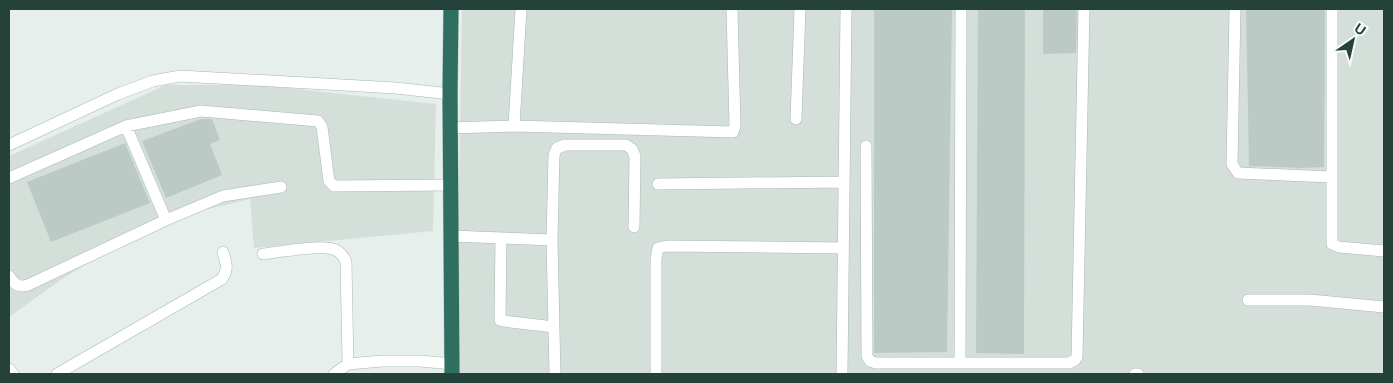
<svg xmlns="http://www.w3.org/2000/svg" width="1393" height="383" font-family="Arial,sans-serif">
<rect width="100%" height="100%" fill="#e6efeb"/>
<path fill="#d4dfda" d="M462,9H1384V374H456Z
M166,85H258L436,104L433,231L254,248L250,199L204,210L105,253L62,279L9,317V156Z"/>
<path fill="#bbcac4" d="M874,9H952L947,352L874,353Z
M978,9H1025L1024,354L976,353Z
M1043,9H1077L1076,53L1043,54Z
M1246,9H1325L1324,167L1303,168L1249,166Z
M201,119H212L220,140L210,144L222,175L166,198L142,141Z
M125,143L150,203L51,242L27,182Z"/>
<g fill="none" stroke-linecap="round" stroke-linejoin="round">
<defs>
<path id="minor" d="M1235,9L1232,164L1238,173L1331,177
M1332,9V244L1339,247L1384,251
M796,119L800,9
M126,126L166,220
M514,126L521,9
M450,128L514,126L733,132L735,126L732,9
M9,145L118,94L153,81L180,76L396,88L450,94
M866,146L867,356L870,361L876,363H1069L1075,360L1077,357L1084,9
M9,178L126,126L201,111L318,121L322,127L329,181L334,186L450,185
M658,184L844,182
M451,236L552,240L555,374
M501,238L500,320L503,321L554,327
M552,240L554,155L557,148L565,145H626L632,149L635,156L634,227
M263,254C278,252 323,244 336,250C341,253 344,257 346,262L348,364
M9,276C14,284 18,288 28,285L166,220L223,196L281,187
M1248,300H1310L1384,307
M960,363L961,9
M9,369L13,374
M57,374L222,279C229,269 226,263 223,252
M334,374L348,364L382,361H420L452,364
M656,374V259L658,248L667,246L843,248
M842,374L846,9
M1135,374H1138"/>
<path id="highway" d="M451,9L450,94L452,374"/>
</defs>
<use href="#minor" stroke="#a8b8b2" stroke-width="12"/>
<use href="#highway" stroke="#c2cac8" stroke-width="16"/>
<use href="#minor" stroke="#fff" stroke-width="11"/>
<use href="#highway" stroke="#2f6f62" stroke-width="15"/>
</g>
<rect width="1393" height="383" fill="none" stroke="#24423a" stroke-width="20"/>
<g transform="translate(1353 40) rotate(34)" stroke="#f7fbf9" stroke-width="4" paint-order="stroke">
<path d="M0-4L9 19L0 12L-9 19Z" fill="#24423a"/>
<text y="-8" font-size="14" font-weight="bold" text-anchor="middle" fill="#24423a">U</text>
</g>
</svg>
